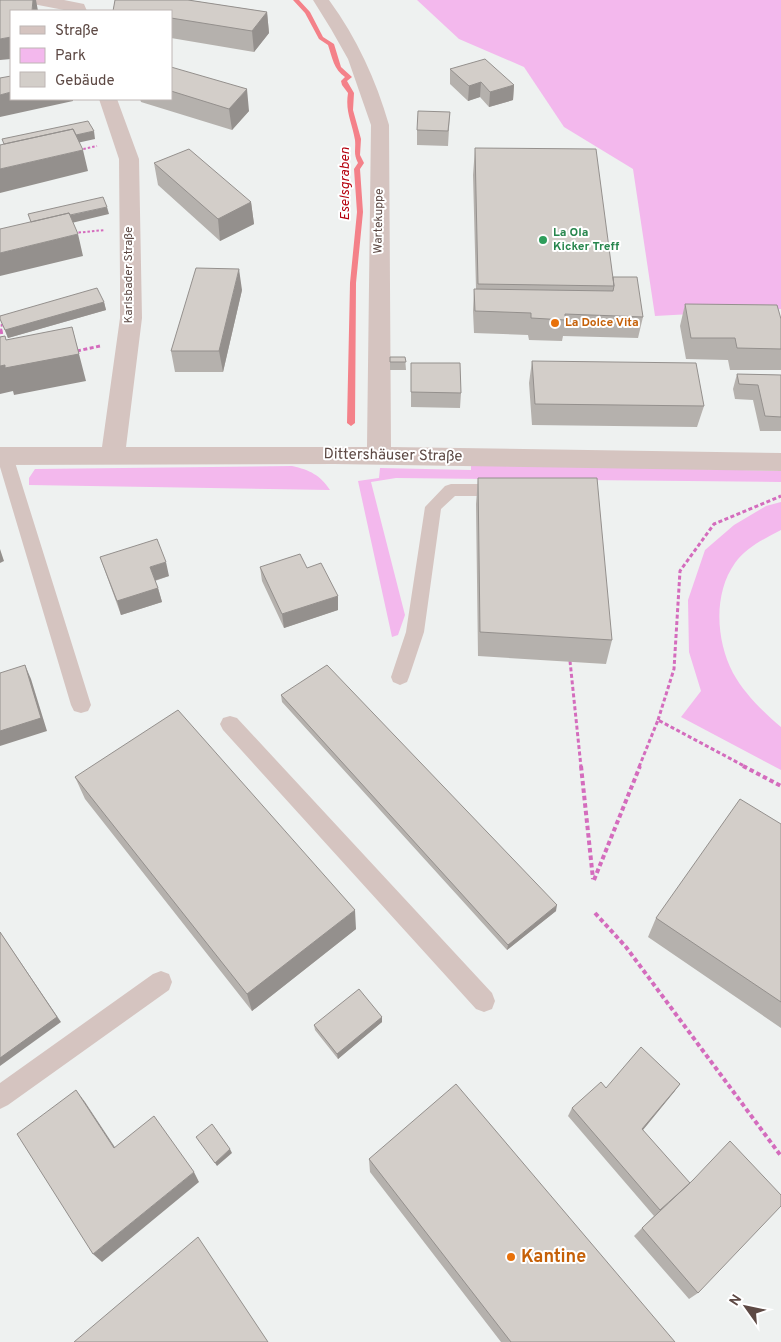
<svg xmlns="http://www.w3.org/2000/svg" width="781" height="1342" font-family="Overpass,sans-serif">
<rect width="100%" height="100%" fill="#eef1f0"/>
<path fill="#f3b8ed" d="M417,0H781V309L655,316L633,169L564,127L524,67L459,39Z
M471,464L781,471V482L396,478L371,482L405,615L398,635L392,637L358,481L379,478L380,468L471,470Z
M292,466C310,470 320,475 330,490L29,485V478L35,469Z
M781,502V530C764,539 747,547 735,563C713,594 716,640 733,673C744,693 763,712 781,727V770L681,717L701,691L689,652L688,600L705,550L734,525L766,506Z"/>
<g fill="none" stroke-linecap="round" stroke-linejoin="round">
<path fill="#f48189" fill-rule="evenodd" d="M293,0H299L310,12L323,37L334,44L341,67L352,77L347,81L354,93L353,110L361,139L360,155L364,163L360,169L363,212L356,283L355,423L351,426L347,423L350,283L357,212L354,169L358,163C353,153 356,150 355,140C352,122 345,112 348,93L342,85L341,81L345,77C334,70 332,57 328,45L319,39L305,13Z"/>
<path stroke="#d46cbd" stroke-width="2" stroke-dasharray="2.5 2" stroke-linecap="butt" d="M79,150L97,146
M74,233L105,230
M1,331L3,314"/>
<path stroke="#d46cbd" stroke-width="3" stroke-dasharray="4 2.5" stroke-linecap="butt" d="M1,330L3,341
M77,351L100,346
M570,661L581,767
M658,720L674,669L680,571L714,524L781,496
M639,767L658,720L746,767"/>
<path stroke="#d46cbd" stroke-width="4" stroke-dasharray="4.5 3" stroke-linecap="butt" d="M581,766L593,879
M743,766L781,786
M594,880L640,766
M595,913L626,947L781,1156"/>
<path fill="#d5c4c0" fill-rule="evenodd" d="M5,450L11,452L13,456L91,705L88,711L81,713L74,711L71,705L0,467V452Z
M451,484H502L508,486L510,490L508,494L502,496H455L441,509L424,632L409,677L407,682L400,685L393,682L391,677L406,632L425,507L445,486Z
M230,716L237,718L492,993L495,1001L492,1009L484,1012L476,1009L223,730L220,724L223,718Z
M161,971L169,974L172,982L169,990L8,1105L0,1109V1083L153,974Z"/>
<path fill="#d5c4c0" fill-rule="evenodd" d="M31,0H64L84,4L87,11H69L33,4Z
M313,0H329C357,38 376,80 389,125L391,447L781,453V471L334,464L0,465V447H102L120,318V279L119,159L99,99H117L139,159L142,318L126,447H367L371,125L348,59L331,29Z"/>
</g>
<path fill="#b5b1ad" d="M115,0H188L267,12L269,33L254,52L171,38V11H113Z
M171,67L249,111L232,130L141,102L140,99H171Z
M450,69L514,85L513,100L489,107L480,97L468,101L450,84Z
M450,112L448,146L417,145V130Z
M475,148L613,277L643,317L638,338L563,336L562,341L529,340L528,335L474,333L473,311L474,289H476L473,175Z
M154,163L251,202L254,224L220,241L158,185Z
M242,290L223,372H175L171,351Z
M104,302L106,310L8,338L0,319V316Z
M685,304L781,319V370H730L728,360L686,359L680,326Z
M390,357H405L406,370H390Z
M532,361L704,406L697,427L532,425L529,383Z
M411,363L461,393L460,408L411,407Z
M737,374L781,375V431H760L753,400L735,399L733,389Z
M478,478L612,640L606,664L478,656L476,504Z
M100,557L169,576L155,581L158,588L162,602L121,615L105,571Z
M260,567L307,568L338,610L284,628L262,581Z
M281,695L556,911L507,950L282,702Z
M75,777L356,929L252,1011L85,799Z
M781,824V1028L648,937L656,918Z
M382,1017V1022L338,1059L315,1030L314,1025Z
M680,1084L674,1092L643,1130L698,1293L689,1299L634,1236L654,1216L568,1116L572,1108L606,1088Z
M369,1159L675,1342H501L370,1172Z"/>
<path fill="#94908d" d="M33,0H36L38,11H32Z
M267,12L269,33L254,52L252,31Z
M11,37V59L0,60V39Z
M481,82L480,97L468,101L469,86Z
M514,85L513,100L489,107L490,92Z
M247,89L249,111L232,130L229,109Z
M11,92V99H73V101L0,117V95Z
M94,131L95,139L9,158L6,150Z
M83,150L88,171L0,193V169Z
M251,202L254,224L220,241L218,219Z
M107,207L109,214L34,232L31,224Z
M78,234L83,256L0,276V253Z
M239,269L242,290L223,372L219,351Z
M104,302L106,310L8,338L5,330Z
M72,327L86,381L14,395L13,391L0,394V366Z
M0,549L4,561L0,563Z
M166,562L169,576L153,581L150,567Z
M158,588L162,602L121,615L117,601Z
M338,596V610L284,628L282,614Z
M25,665L31,679L47,731L0,746V731Z
M557,905L556,911L507,950L508,945Z
M355,910L356,929L252,1011L247,994Z
M0,932L61,1022L0,1066Z
M382,1017V1022L338,1059L337,1054Z
M680,1084L674,1092L637,1137L642,1129Z
M76,1090L85,1102L122,1158L114,1148Z
M230,1149L232,1153L217,1166L215,1163Z
M194,1172L199,1182L102,1262L93,1254Z"/>
<path fill="#d3cec9" stroke="#94908d" d="M0,0H33L32,11H11V37L0,39Z
M115,0H188L267,12L252,31L171,18V11H113Z
M485,59L514,85L490,92L481,82L469,86L450,69Z
M171,67L247,89L229,109L171,91Z
M11,76V92L0,95V78Z
M418,111L450,112L448,131L417,130Z
M88,121L94,131L76,135L73,129L4,144L2,139Z
M73,129L83,150L0,169V145Z
M475,148L596,149L614,286L478,284Z
M189,149L251,202L218,219L154,163Z
M103,197L107,207L70,215L69,213L31,222L28,214Z
M69,213L78,234L0,253V229Z
M196,268L239,269L219,351H171Z
M613,277H637L643,317L565,314V320L531,318V313L475,311L474,289L613,291L614,286Z
M97,288L104,302L5,330L0,319V316Z
M685,304L777,305L781,319V349L737,348L735,338H691Z
M72,327L79,354L5,368V365L0,366V337L5,336L6,340Z
M390,357H405L406,362H390Z
M532,361L696,363L704,406L535,404Z
M411,363H460L461,393L411,392Z
M737,374L781,375V417L765,416L758,385L739,384Z
M478,478H597L612,640L480,632Z
M157,539L166,562L150,567L158,588L117,601L100,557Z
M300,554L307,568L321,563L338,596L282,614L260,567Z
M25,665L41,718L0,731V673Z
M327,665L557,905L508,945L281,695Z
M178,710L355,910L247,994L75,777Z
M740,799L781,824V1002L656,918Z
M0,932L57,1017L0,1058Z
M359,989L382,1017L337,1054L314,1025Z
M641,1047L680,1084L642,1129L690,1183L660,1210L572,1108L601,1082L606,1088Z
M456,1084L675,1342H511L369,1159Z
M76,1090L114,1148L154,1116L194,1172L93,1254L17,1134Z
M212,1124L230,1149L215,1163L196,1137Z
M730,1141L781,1195V1206L698,1293L642,1228L693,1180Z
M198,1237L268,1342H74Z"/>
<circle fill="#2e9e5b" stroke="#fff" stroke-width="2" cx="543" cy="240" r="5"/>
<g fill="#e8710a" stroke="#fff" stroke-width="2">
<circle cx="555" cy="323" r="5"/>
<circle cx="511" cy="1257" r="5"/>
</g>
<g text-anchor="middle" dominant-baseline="central" stroke-width="4" stroke-linejoin="round" paint-order="stroke">
<g font-size="12" fill="#5d4944" stroke="#fff">
<text transform="translate(379 221) rotate(-89)">Wartekuppe</text>
<text transform="translate(129 275) rotate(-90)">Karlsbader Straße</text>
</g>
<g font-size="12" font-weight="bold" fill="#27864d" stroke="#fff" text-anchor="start">
<text x="553" y="233">La Ola<tspan x="553" dy="14">Kicker Treff</tspan></text>
</g>
<g font-size="12" font-weight="bold" fill="#c56008" stroke="#fff" text-anchor="start">
<text x="565" y="323">La Dolce Vita</text>
</g>
<g font-size="14" font-style="italic" fill="#b5000d" stroke="#fff">
<text transform="translate(345 184) rotate(-90)">Eselsgraben</text>
</g>
<g font-size="15" fill="#5d4944" stroke="#fff">
<text transform="translate(393 456) rotate(1)">Dittershäuser Straße</text>
</g>
<g font-size="18" font-weight="bold" fill="#c56008" stroke="#fff" text-anchor="start">
<text x="521" y="1257">Kantine</text>
</g>
</g>
<rect x="10" y="10" width="162" height="90" fill="#ffffff" stroke="#beb6b4"/>
<rect x="20" y="26" width="25" height="8" fill="#d5c4c0" stroke="#beb6b4"/>
<text x="55" y="35" font-size="15" fill="#5d4944">Straße</text>
<rect x="20" y="48" width="25" height="15" fill="#f3b8ed" stroke="#beb6b4"/>
<text x="55" y="60" font-size="15" fill="#5d4944">Park</text>
<rect x="20" y="72" width="25" height="15" fill="#d3cec9" stroke="#beb6b4"/>
<text x="55" y="85" font-size="15" fill="#5d4944">Gebäude</text>
<g transform="translate(746 1307) rotate(303)" stroke="#ffffff" stroke-width="4" paint-order="stroke">
<path d="M0-4L9 19L0 12L-9 19Z" fill="#5d4944"/>
<text y="-8" font-size="14" font-weight="bold" text-anchor="middle" fill="#5d4944">N</text>
</g>
</svg>
